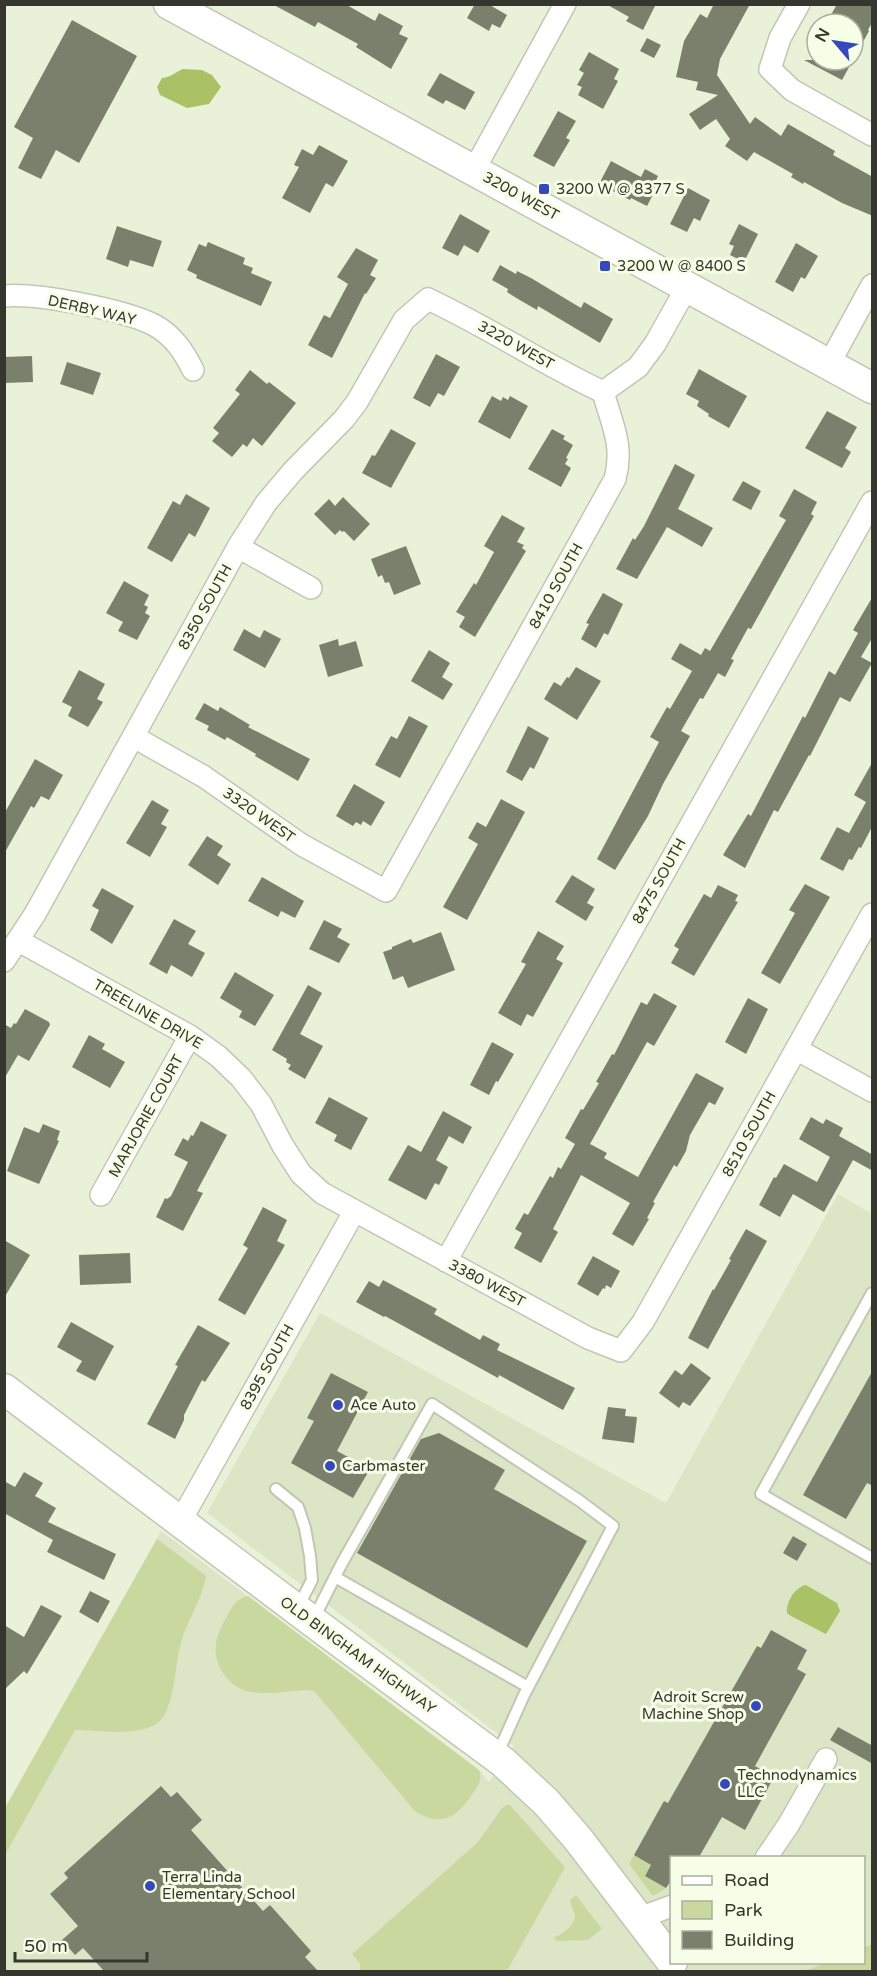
<svg xmlns="http://www.w3.org/2000/svg" width="877" height="1976" font-family="'Varela Round',sans-serif">
<rect width="100%" height="100%" fill="#eaf1d9"/>
<path fill="#dce5c6" fill-rule="evenodd" d="M838,1194L872,1214V1971L5,1972V1808L161,1531L479,1770L489,1782L514,1746L207,1513L320,1313L666,1503ZM672,1858H864V1962H672Z"/>
<path fill="#c9d89f" d="M157,1539L205,1575L206,1577C201,1602 186,1622 180,1646C175,1667 175,1694 165,1714C152,1740 100,1730 75,1730L5,1855V1808Z
M248,1596L479,1770C483,1781 477,1787 471,1796C457,1818 438,1828 414,1810L314,1691L307,1690C288,1691 264,1696 246,1691C227,1685 213,1663 216,1644C217,1635 222,1625 226,1618C232,1607 235,1599 248,1596Z
M507,1805H510L565,1867L507,1971H360V1963L352,1954L478,1842L502,1808Z
M634,1855L651,1865L645,1876L666,1888L653,1896L629,1864Z
M576,1895L602,1929L588,1940L557,1941L554,1938C562,1934 575,1926 575,1915C574,1911 571,1905 570,1900Z
M872,1944V1971H804L827,1963L864,1962V1948Z"/>
<path fill="#abc166" d="M183,69L202,70L212,75L221,87L209,104L187,108L160,95L157,87L162,78C172,77 175,72 183,69Z
M806,1585L837,1603L840,1611L826,1634L791,1616L787,1613C786,1602 795,1587 806,1585Z"/>
<path fill="#7a806b" d="M272,4H345L375,21L379,13L403,26L399,34L408,38L391,69L356,47L358,44L318,22L315,27Z
M475,4H488L507,15L500,28L492,24L489,31L467,18Z
M606,4H656L643,30L626,21L629,17Z
M714,4H750L720,59L717,75L750,124L755,117L781,136L788,124L835,151L833,155L873,177V216L842,203L804,182L803,184L791,177L793,174L754,152L747,161L725,146L730,139L716,119L700,130L689,114L718,95L696,90L698,82L676,77L684,41L700,14L707,18Z
M837,4H873V21L868,30L869,31L853,60V24H826Z
M72,20L137,56L79,163L56,150L41,179L18,168L33,138L14,127Z
M647,38L661,45L654,58L640,51Z
M589,52L619,69L614,79L618,81L603,109L578,95L582,87L577,85L584,73L579,70Z
M804,60H853L842,80Z
M440,73L475,92L465,110L446,100L443,104L427,95Z
M558,111L576,121L566,138L570,140L554,167L533,156Z
M319,145L348,161L333,187L326,183L310,213L282,198L299,167L294,165L302,149L313,155Z
M611,161L641,177L645,169L658,176L654,185L657,187L647,206L631,198L630,200L599,184Z
M688,188L710,200L700,221L694,218L687,232L670,224Z
M460,214L490,231L478,253L464,245L458,256L442,248Z
M739,224L758,234L744,262L730,255L734,246L729,244Z
M117,226L162,241L153,267L130,260L128,267L106,259Z
M208,242L245,258L243,264L253,268L251,273L272,282L261,306L196,278L197,275L187,270L199,244L206,247Z
M796,243L818,256L805,279L801,277L793,292L775,282Z
M356,248L378,260L370,275L376,278L366,294L365,293L332,358L308,345L324,315L330,318L348,284L337,277Z
M500,265L516,274L517,271L531,278L581,308L584,302L613,319L600,343L538,306L537,310L518,299L507,292L508,289L492,280Z
M436,354L460,367L444,396L438,393L430,407L413,398Z
M32,356L33,382L4,383V357Z
M67,362L101,373L93,395L60,384Z
M699,369L747,396L729,428L708,416L709,414L697,406L699,401L686,394Z
M250,370L267,384L269,382L296,403L262,446L253,438L247,447L243,444L232,457L212,441L219,433L213,428L240,394L235,390Z
M492,396L501,401L503,397L508,400L510,396L528,406L510,439L478,422Z
M827,411L857,427L845,448L851,452L842,468L805,448Z
M391,429L416,443L391,488L362,473L372,455L375,456Z
M552,429L565,436L563,439L573,445L566,458L568,459L565,464L571,468L561,487L528,469Z
M675,464L695,475L678,509L713,528L702,547L667,527L637,579L616,569L633,538L635,540L644,526Z
M743,481L761,491L751,510L732,500Z
M794,489L817,502L811,514L814,516L751,629L748,628L731,659L734,660L725,677L718,673L703,699L700,698L681,731L690,736L663,784L648,816L615,870L597,859L659,742L650,737L667,707L670,709L692,671L671,659L680,643L701,655L705,648L710,651L786,520L779,516Z
M186,494L210,508L195,537L189,533L172,562L147,548L173,501L180,505Z
M343,497L370,524L354,541L344,531L342,532L340,530L335,535L314,514L329,499L335,506Z
M502,515L525,528L517,542L524,545L522,548L526,551L475,637L459,627L465,617L456,612L474,583L476,585L494,552L484,546Z
M406,546L421,584L394,595L389,582L385,583L382,575L378,577L371,559Z
M124,581L149,595L144,605L148,607L145,613L150,616L137,640L118,631L123,622L106,613Z
M603,593L623,604L608,635L604,633L596,648L581,639L589,624L586,623Z
M873,596V641L871,640L861,657L872,663L850,702L840,697L810,756L809,755L778,812L774,810L745,868L723,855L748,814L751,816L803,716L805,718L829,671L835,675L858,633L853,630Z
M244,629L260,638L264,630L281,639L265,668L233,650Z
M338,639L339,646L356,641L363,666L328,677L319,645Z
M429,650L450,663L442,677L453,684L443,700L411,681Z
M576,667L601,681L577,720L544,699L554,682L561,686L567,677L569,678Z
M79,670L105,684L97,699L103,702L88,727L68,716L72,707L62,702Z
M204,703L218,711L220,707L250,725L248,727L310,759L298,781L255,756L256,754L227,737L225,740L207,730L209,726L195,719Z
M409,716L428,726L400,778L375,765L391,736L397,739Z
M528,726L549,738L534,769L530,767L522,781L506,772Z
M35,759L63,775L49,800L41,796L34,808L31,806L4,854V814Z
M873,761V825L861,848L859,847L852,860L849,859L843,871L820,859L837,827L849,833L866,802L854,795Z
M354,784L385,802L371,826L363,821L361,825L356,822L353,826L336,816Z
M501,799L525,812L467,920L443,907L478,844L468,838L477,822L486,827Z
M152,800L169,810L161,824L167,827L150,857L126,843Z
M207,836L223,846L217,855L231,864L218,885L188,865Z
M572,875L595,889L587,903L594,907L586,921L555,902Z
M262,877L304,901L295,918L281,911L278,917L248,901Z
M805,884L830,897L780,984L761,973L795,913L789,910Z
M718,885L738,895L735,901L738,902L694,976L671,963L679,949L674,946L704,894L711,898Z
M102,888L134,906L112,944L90,930L99,910L92,906Z
M174,919L196,931L188,944L205,953L192,977L171,965L167,974L149,964Z
M324,920L342,929L337,937L350,944L339,963L309,949Z
M538,931L564,946L556,959L563,963L533,1017L527,1014L521,1026L498,1013L526,964L521,962Z
M441,932L455,970L408,988L403,976L393,980L383,952L392,949V947L411,939L413,943Z
M235,972L274,995L255,1026L239,1017L242,1011L220,998Z
M308,985L322,993L300,1034L323,1046L305,1079L288,1069L291,1065L286,1062L287,1059L272,1050Z
M654,993L677,1006L654,1046L647,1042L590,1144L607,1153L604,1158L638,1177L696,1073L724,1088L715,1105L709,1102L690,1135L686,1151L677,1167L674,1165L653,1202L655,1203L647,1218L649,1219L633,1246L612,1234L630,1203L581,1175L553,1229L558,1232L541,1263L514,1248L522,1233L515,1229L524,1213L528,1215L550,1176L553,1178L558,1167L561,1169L575,1144L565,1138L581,1109L583,1110L599,1083L596,1082L612,1054L614,1055L641,1002L647,1005Z
M748,998L768,1009L746,1054L725,1042Z
M25,1009L49,1022L50,1025L29,1061L18,1055L4,1079V1024L11,1028L14,1023L16,1024Z
M89,1035L105,1044L102,1049L125,1062L110,1088L72,1067Z
M492,1042L514,1054L498,1082L496,1081L489,1095L470,1085Z
M329,1097L368,1118L351,1150L334,1141L337,1135L315,1123Z
M443,1111L472,1127L463,1144L449,1136L436,1160L448,1167L439,1185L435,1183L426,1200L388,1180L408,1145L421,1152Z
M811,1117L823,1124L826,1119L843,1128L839,1136L873,1155V1171L853,1160L824,1212L793,1194L780,1217L759,1205L774,1177L776,1178L784,1164L817,1182L830,1157L799,1139Z
M201,1121L227,1135L197,1191L203,1193L183,1231L156,1217L165,1198L167,1199L171,1196L188,1162L174,1155L183,1138L188,1141L191,1135L193,1136Z
M43,1124L60,1131L57,1140L59,1141L39,1184L7,1171L24,1127L39,1133Z
M263,1207L287,1220L277,1241L285,1245L245,1315L218,1300L248,1248L243,1245Z
M746,1229L767,1241L708,1349L688,1338L713,1289L714,1290L731,1260L729,1259Z
M4,1240L30,1255L4,1298Z
M130,1253L131,1283L80,1285L79,1255Z
M593,1256L620,1271L611,1288L606,1285L605,1289L603,1288L598,1296L577,1284Z
M383,1280L437,1309L434,1314L480,1340L483,1335L500,1344L497,1350L575,1388L563,1410L499,1375L498,1378L385,1316L384,1317L356,1302L369,1281L379,1287Z
M71,1322L114,1346L95,1381L76,1371L82,1361L57,1347Z
M198,1325L230,1343L205,1382L202,1380L184,1415V1420L175,1439L147,1424L178,1366L175,1365Z
M691,1363L711,1378L690,1406L683,1402L679,1408L659,1393L675,1370L682,1375Z
M873,1370V1486L867,1483L846,1519L803,1495Z
M331,1373L368,1392L337,1451L370,1469L353,1498L291,1463L314,1421L307,1418Z
M608,1407L626,1409L625,1416L637,1417L634,1443L602,1439Z
M439,1433L505,1470L494,1489L587,1541L527,1648L357,1553L421,1439Z
M24,1472L43,1483L35,1496L56,1508L48,1522L116,1554L104,1580L47,1552L53,1540L4,1513V1481L15,1487Z
M793,1536L807,1544L797,1561L783,1553Z
M90,1591L110,1601L98,1623L79,1612Z
M41,1605L62,1616L27,1674L24,1671L4,1690V1625L24,1637Z
M771,1630L807,1650L797,1669L806,1674L755,1766L774,1777L745,1830L722,1817L699,1857H672V1879L666,1888L645,1876L651,1865L634,1855L664,1801L668,1803L757,1646L761,1648Z
M838,1727L873,1746V1764L830,1740Z
M161,1786L171,1797L177,1792L202,1820L191,1830L263,1911L270,1905L311,1951L305,1957L318,1971H104L83,1948L75,1955L62,1940L78,1926L50,1894L68,1878L64,1873Z"/>
<g fill="none" stroke-linecap="round" stroke-linejoin="round">
<defs>
<path id="lane" d="M872,1293L761,1494L872,1558
M276,1489L298,1507L305,1528L310,1556L312,1580L297,1609
M335,1577L528,1687
M314,1618L342,1563L432,1404L580,1501L613,1526L524,1695L497,1755"/>
<path id="street" d="M799,4L780,38L770,69L792,90L872,135
M474,170L565,4
M4,296C38,293 125,310 154,325C173,335 184,352 193,370
M829,364L872,285
M238,547L311,588
M134,737L203,776L302,845L386,891L615,479C624,446 612,424 603,392L638,367L655,344L687,287
M19,941L190,1036L218,1056L241,1078L261,1104L283,1146L301,1174L322,1193L588,1338L621,1351L643,1322L872,914
M4,961L35,914L238,547L266,503L293,471L344,419L357,402L404,320L428,299C488,327 543,364 603,392
M796,1049L872,1091
M101,1195L190,1036
M446,1261L872,502
M180,1522L354,1212
M766,1858L789,1824L826,1759
M639,1918L672,1906"/>
<path id="secondary" d="M169,4L872,388
M4,1389L312,1621L503,1762L546,1802L578,1839L672,1962"/>
</defs>
<use href="#lane" stroke="#c1c8b1" stroke-width="14"/>
<use href="#street" stroke="#c1c8b1" stroke-width="24"/>
<use href="#secondary" stroke="#c1c8b1" stroke-width="33"/>
<use href="#lane" stroke="#fff" stroke-width="10"/>
<use href="#street" stroke="#fff" stroke-width="21"/>
<use href="#secondary" stroke="#fff" stroke-width="30"/>
</g>
<g fill="#3649bc" stroke="#f7fee7" stroke-width="2">
<rect x="538" y="183" width="12" height="12" rx="3"/>
<rect x="599" y="260" width="12" height="12" rx="3"/>
<circle cx="338" cy="1405" r="6"/>
<circle cx="330" cy="1466" r="6"/>
<circle cx="756" cy="1706" r="6"/>
<circle cx="725" cy="1784" r="6"/>
<circle cx="150" cy="1886" r="6"/>
</g>
<g text-anchor="middle" dominant-baseline="central" stroke-width="6" stroke-linejoin="round" paint-order="stroke">
<g font-size="15" fill="#35372e" stroke="#f7fee7" text-anchor="start">
<text x="556" y="189">3200 W @ 8377 S</text>
<text x="617" y="266">3200 W @ 8400 S</text>
<text x="350" y="1405">Ace Auto</text>
<text x="342" y="1466">Carbmaster</text>
<text x="744" y="1697" text-anchor="end">Adroit Screw<tspan x="744" dy="17">Machine Shop</tspan></text>
<text x="737" y="1775">Technodynamics<tspan x="737" dy="17">LLC</tspan></text>
<text x="162" y="1877">Terra Linda<tspan x="162" dy="17">Elementary School</tspan></text>
</g>
<g font-size="15" fill="#35372e" stroke="#f7fee7">
<text transform="translate(521 196) rotate(29)">3200 WEST</text>
<text transform="translate(92 310) rotate(13)">DERBY WAY</text>
<text transform="translate(516 345) rotate(29)">3220 WEST</text>
<text transform="translate(556 586) rotate(-61)">8410 SOUTH</text>
<text transform="translate(205 607) rotate(-61)">8350 SOUTH</text>
<text transform="translate(259 815) rotate(35)">3320 WEST</text>
<text transform="translate(659 881) rotate(-61)">8475 SOUTH</text>
<text transform="translate(148 1014) rotate(30)">TREELINE DRIVE</text>
<text transform="translate(146 1116) rotate(-61)">MARJORIE COURT</text>
<text transform="translate(749 1134) rotate(-61)">8510 SOUTH</text>
<text transform="translate(487 1283) rotate(28)">3380 WEST</text>
<text transform="translate(267 1367) rotate(-61)">8395 SOUTH</text>
<text transform="translate(358 1655) rotate(36)">OLD BINGHAM HIGHWAY</text>
</g>
</g>
<rect width="877" height="1976" fill="none" stroke="#35372e" stroke-width="12"/>
<rect x="670" y="1856" width="195" height="108" fill="#f7fee7" stroke="#a9ae9d" stroke-width="1.5"/>
<rect x="682" y="1876" width="30" height="9" fill="#ffffff" stroke="#a9ae9d" stroke-width="1.5"/>
<text x="724" y="1886" font-size="18" fill="#35372e">Road</text>
<rect x="682" y="1901" width="30" height="18" fill="#c9d89f" stroke="#a9ae9d" stroke-width="1.5"/>
<text x="724" y="1916" font-size="18" fill="#35372e">Park</text>
<rect x="682" y="1931" width="30" height="18" fill="#7a806b" stroke="#a9ae9d" stroke-width="1.5"/>
<text x="724" y="1946" font-size="18" fill="#35372e">Building</text>
<g transform="translate(835 42) rotate(299)"><circle r="28" fill="#f7fee7" stroke="#a9ae9d" stroke-width="1.5"/>
<path d="M0-4.5L10 22L0 15L-10 22Z" fill="#3649bc"/>
<text y="-9" font-size="16" font-weight="bold" text-anchor="middle" fill="#35372e">N</text>
</g>
<path d="M15 1952v9h132v-9" fill="none" stroke="#35372e" stroke-width="3"/>
<text x="24" y="1952" font-size="18" fill="#35372e" stroke="#f7fee7" stroke-width="4.5" paint-order="stroke">50 m</text>
</svg>
